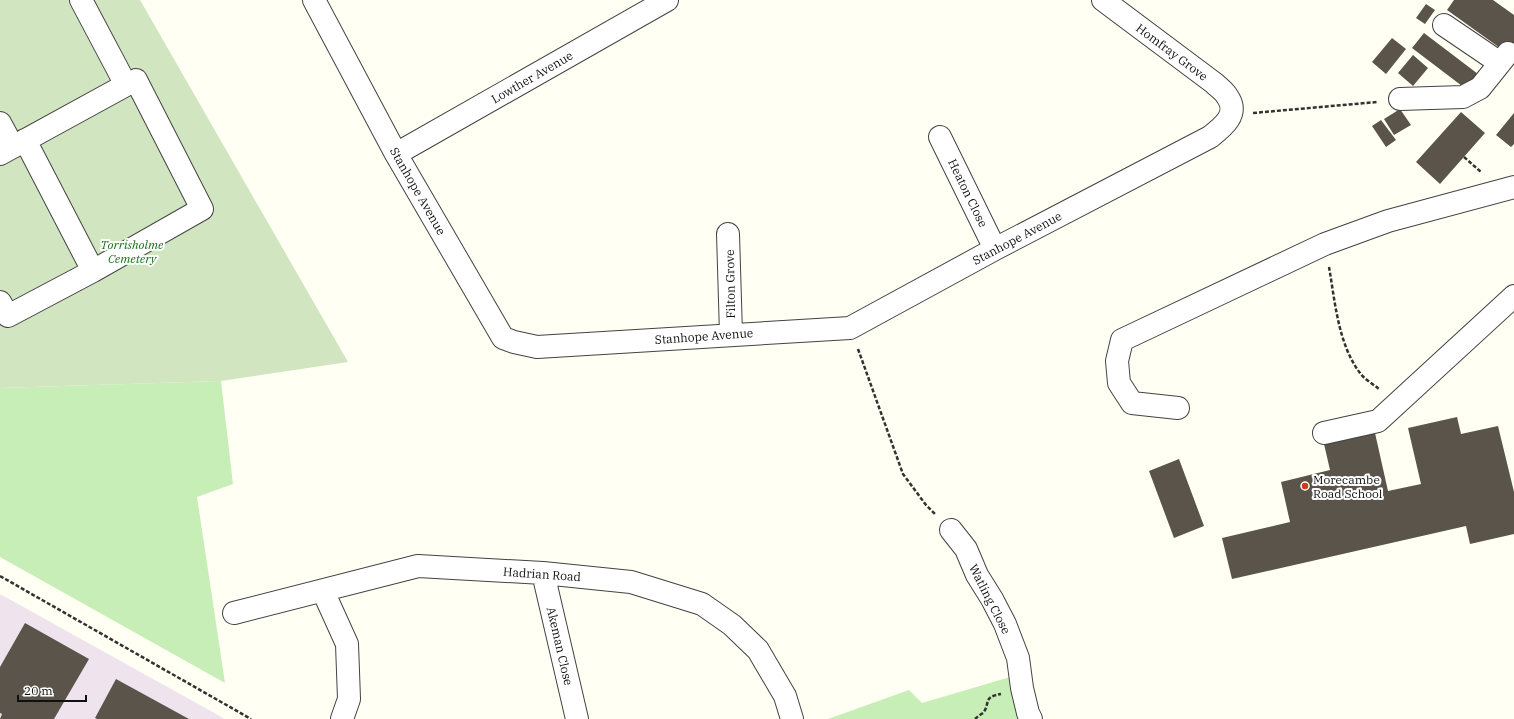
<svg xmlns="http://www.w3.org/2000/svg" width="1514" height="719" font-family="'IBM Plex Serif',serif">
<rect width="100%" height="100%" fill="#fffff3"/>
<path fill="#efe4ed" d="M0,594L218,715L224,719H0Z"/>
<path fill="#c7eeb7" d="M221,381L233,484L197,497L225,683L0,557V388Z
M1017,675L1027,719H828L909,690L922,703Z"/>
<path fill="#d0e5c0" d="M0,0H140L348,362L221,381L0,388Z"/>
<path fill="#5a544b" d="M1454,0H1493L1514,15V58L1447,10Z
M1426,4L1435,10L1425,24L1416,18Z
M1424,33L1478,74L1466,89L1412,48Z
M1392,38L1406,49L1386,74L1372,62Z
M1413,55L1428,68L1413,86L1398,73Z
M1400,109L1411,125L1394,135L1384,119Z
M1461,112L1485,133L1440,184L1416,162Z
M1514,113V144L1511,147L1496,135Z
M1381,120L1396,140L1386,147L1372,126Z
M1457,417L1461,434L1498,426L1514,492V534L1470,544L1466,526L1232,579L1222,538L1290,522L1281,482L1330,470L1324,444L1375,433L1388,491L1421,484L1408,428Z
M1179,459L1204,526L1174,538L1149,471Z
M25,623L89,659L54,719H0L2,714L0,713V667Z
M116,679L189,719H97L95,718Z"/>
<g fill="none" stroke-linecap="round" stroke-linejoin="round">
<defs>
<path id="minor" d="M314,0L396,154L503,338L514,342L537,347L850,328L995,249L1210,137C1223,127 1240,114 1227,96C1224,91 1218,87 1214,83L1103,0
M1444,25L1500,63
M1400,99L1463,97L1480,88L1508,53
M0,123L13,147
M940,137L995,249
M0,154L126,85L81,0
M396,154L667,0
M728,234L731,334
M93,271L202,209L136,80L126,85
M0,302L8,316L93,271L25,140
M1178,408L1132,403L1119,383L1117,361L1122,340L1325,244L1388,221L1514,187
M1324,433L1378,421L1514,296
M951,530L966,549L977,575L992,599L1005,624L1018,658L1022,688L1028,713L1031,719
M543,573L577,719
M323,591L347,644L349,699L342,719
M234,613L418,566L543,573L631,582L702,604L732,625L758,650L785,696L792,719"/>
</defs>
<use href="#minor" stroke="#434343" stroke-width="24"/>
<path stroke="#323232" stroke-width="2.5" stroke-dasharray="4 2" stroke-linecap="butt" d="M1253,113L1377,102
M1464,157L1481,172
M1329,267C1335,301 1338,344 1360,373C1364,379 1373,384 1379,389
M858,349L903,474L926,505L935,514
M0,576L251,719
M975,719C977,717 980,715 983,713C991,703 982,697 1001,694"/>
<use href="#minor" stroke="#fff" stroke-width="22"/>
</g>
<circle fill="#cf3a18" stroke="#fff" stroke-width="1.5" cx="1305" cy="486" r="4"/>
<g text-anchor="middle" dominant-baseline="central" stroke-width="4" stroke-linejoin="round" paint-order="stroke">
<g font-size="12" fill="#101010" stroke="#fff">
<text transform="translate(1172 52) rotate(37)">Homfray Grove</text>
<text transform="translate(532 77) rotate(-30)">Lowther Avenue</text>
<text transform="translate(418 191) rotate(60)">Stanhope Avenue</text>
<text transform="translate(968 193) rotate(64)">Heaton Close</text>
<text transform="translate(1017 238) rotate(-28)">Stanhope Avenue</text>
<text transform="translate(730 284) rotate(-91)">Filton Grove</text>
<text transform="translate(704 336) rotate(-4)">Stanhope Avenue</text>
<text transform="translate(542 574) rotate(4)">Hadrian Road</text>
<text transform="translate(990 599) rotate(63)">Watling Close</text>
<text transform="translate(560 646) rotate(77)">Akeman Close</text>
</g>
<g font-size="12" font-style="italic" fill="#186f1a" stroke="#fff">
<text x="132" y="244">Torrisholme<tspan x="132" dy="14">Cemetery</tspan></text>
</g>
<g font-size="12" fill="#101010" stroke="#fff" text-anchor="start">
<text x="1313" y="479">Morecambe<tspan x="1313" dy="14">Road School</tspan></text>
</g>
</g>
<path d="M18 695v6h68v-6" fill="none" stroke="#101010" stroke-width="2"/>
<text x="24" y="695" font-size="12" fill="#101010" stroke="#ffffff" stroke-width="3" paint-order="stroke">20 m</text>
</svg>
